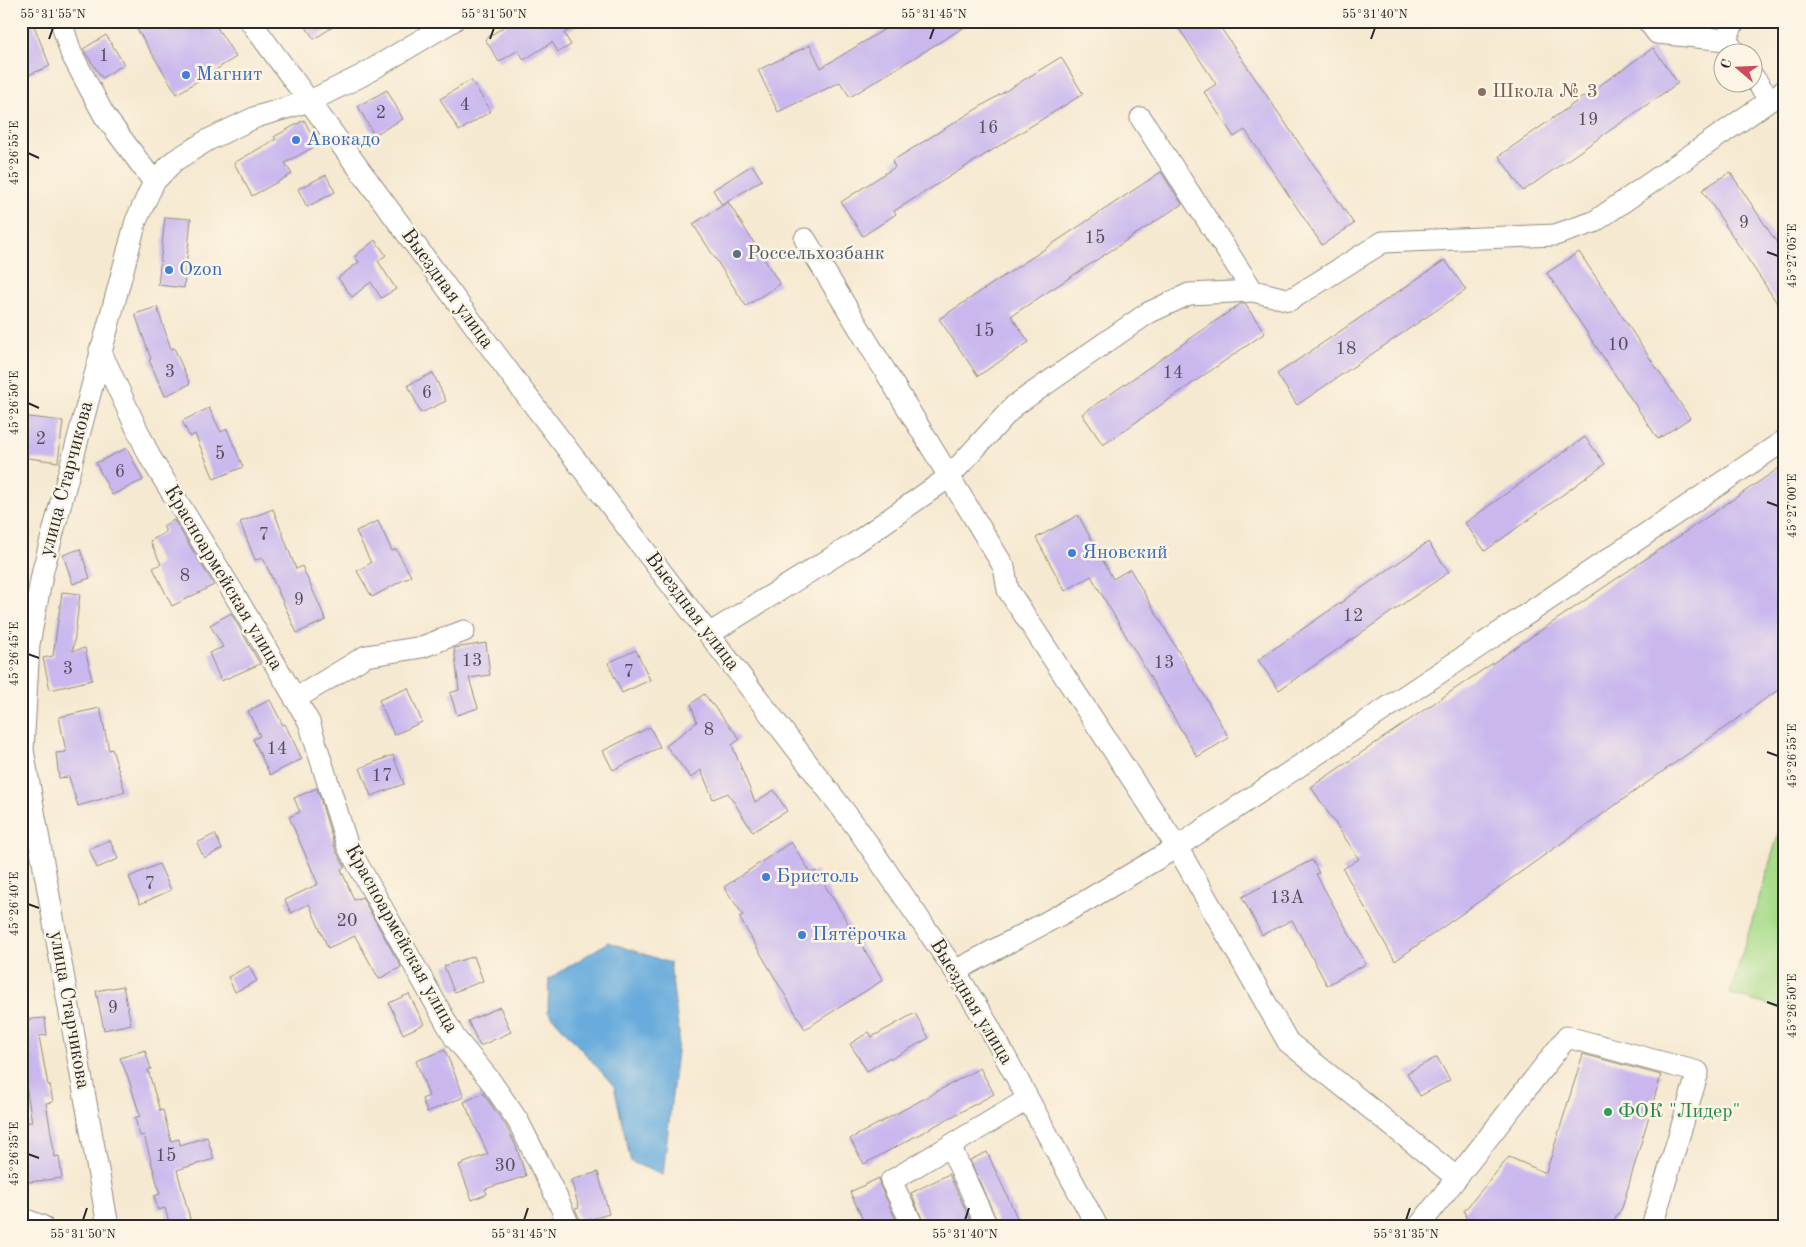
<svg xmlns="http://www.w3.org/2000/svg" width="1806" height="1247" font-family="'Old Standard TT',serif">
<rect width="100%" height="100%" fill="#fcf5e5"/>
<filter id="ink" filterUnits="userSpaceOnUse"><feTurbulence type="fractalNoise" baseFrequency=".02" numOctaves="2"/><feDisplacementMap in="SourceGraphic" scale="10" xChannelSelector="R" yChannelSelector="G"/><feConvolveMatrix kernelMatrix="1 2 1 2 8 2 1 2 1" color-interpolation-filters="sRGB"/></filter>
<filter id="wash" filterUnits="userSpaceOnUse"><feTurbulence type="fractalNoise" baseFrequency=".0096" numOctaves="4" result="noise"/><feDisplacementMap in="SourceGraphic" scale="20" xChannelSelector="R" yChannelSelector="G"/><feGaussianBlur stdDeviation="1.12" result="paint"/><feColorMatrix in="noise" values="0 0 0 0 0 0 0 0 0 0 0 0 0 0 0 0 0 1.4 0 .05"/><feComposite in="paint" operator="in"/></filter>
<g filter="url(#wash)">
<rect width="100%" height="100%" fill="#f6e9d1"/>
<path fill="#a8dc8b" stroke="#6a845b" d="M1785,812V1010L1730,994Z"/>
<path fill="#68abdc" stroke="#4a6b84" d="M608,942L670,963L679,1034L663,1175L631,1162L614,1086L548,1012L549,979Z"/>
<g id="blocks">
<path fill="#c9b7ee" d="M30,21H32L50,66L21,78V25Z
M132,21H213L236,57L177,94Z
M302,21H342L314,39Z
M513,21H584L564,33L571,45L558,52L552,42L524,60L518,50L499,62L485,39Z
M898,21H974L850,97L840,82L778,112L758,70L810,45L821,68Z
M1174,21H1216L1354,224L1322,245L1245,130L1234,137L1204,92L1216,84Z
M106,35L124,64L102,78L83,49Z
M1653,48L1678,83L1523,191L1499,156Z
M1061,57L1083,94L894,211L896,214L863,236L841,202L895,167L892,161Z
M471,80L491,111L459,131L440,99Z
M387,90L403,119L374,135L358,106Z
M304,120L317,145L285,163L292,174L252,196L234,163L276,139L274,137Z
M752,165L762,180L722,205L713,190Z
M1161,172L1182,204L1011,316L1029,342L978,376L939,319Z
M1730,172L1785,255V315L1702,190Z
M326,175L335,192L307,207L298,189Z
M728,202L780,284L746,306L693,224Z
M165,217L191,219L184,288L158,285Z
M375,240L386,255L378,261L396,289L381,298L371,282L352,297L338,278L359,262L355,256Z
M1579,252L1690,418L1658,439L1547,273Z
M1445,260L1466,290L1297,405L1277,374Z
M1240,304H1245L1265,333L1103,445L1082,414Z
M157,307L171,349L174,348L190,384L165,396L149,360L151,359L135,314Z
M433,373L446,401L421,413L408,385Z
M209,408L221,432L227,429L243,467L214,479L195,434L190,437L182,421Z
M21,416L63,421L58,462L21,457Z
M1585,437L1605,464L1485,551L1465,523Z
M127,448L143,480L112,495L96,463Z
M1785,464V685L1395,961L1343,869L1359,859L1311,787Z
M273,509L296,569L302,566L326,620L297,633L263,558L255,560L240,522Z
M1078,515L1113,579L1130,569L1229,738L1197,757L1091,576L1065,591L1036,538Z
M174,520L214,585L172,606L153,568L161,564L150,541L166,532L163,526Z
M378,521L392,551L396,549L411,576L372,597L357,571L371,563L356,531Z
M1428,542L1449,572L1279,690L1258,660Z
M80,549L90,578L73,584L63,555Z
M62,592L80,594L73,651L85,648L92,680L50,690L43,658L53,656Z
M231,613L260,664L221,681L209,653L223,647L210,625Z
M486,643L490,675L469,678L478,708L457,715L450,693L459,690L454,648Z
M636,650L650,680L622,693L608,663Z
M408,688L422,722L394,735L379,700Z
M704,694L740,739L732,745L755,802L774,790L787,811L753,832L728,793L713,799L701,770L691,778L666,746L697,722L691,704Z
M270,700L283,725L285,724L302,759L270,775L253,739L260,736L248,711Z
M100,708L109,750L112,749L125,792L78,806L69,777L59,778L56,753L66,752L59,717Z
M650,727L660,747L613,770L603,751Z
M393,755L404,784L371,796L360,768Z
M317,788L336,851L345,867L341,869L354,900L362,897L401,967L379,979L355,936L328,948L309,904L291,913L285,900L318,884L289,817L300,812L294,798Z
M215,834L222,849L204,858L197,843Z
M110,840L118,859L97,868L89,849Z
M791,842L811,873L816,871L883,980L805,1029L739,917L743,915L724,887Z
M1312,860L1319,873L1316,874L1366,964L1327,985L1292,920L1262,935L1242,897Z
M159,864L171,890L140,904L129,877Z
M474,956L483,981L454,992L444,966Z
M249,966L257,981L235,992L228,977Z
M123,986L131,1024L104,1030L96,991Z
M409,994L424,1024L403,1034L389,1003Z
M500,1007L511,1032L480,1046L468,1021Z
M915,1013L929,1038L891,1059L890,1057L867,1071L850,1044L869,1032L872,1037Z
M45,1018L47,1035L39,1036L48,1085H50L53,1102L46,1103L55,1157L59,1156L62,1178L21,1183V1123L32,1122L23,1067H21V1020Z
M145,1050L151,1069L148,1070L160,1111L163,1110L171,1141L179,1139L180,1145L207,1137L214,1159L177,1170L192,1226H170L165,1208L158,1210L154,1196L160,1194L144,1135L140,1136L135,1118L140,1116L128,1077L120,1058Z
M445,1050L464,1097L427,1112L422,1099L429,1096L416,1061Z
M1583,1054L1661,1075L1622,1208L1610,1226H1468L1464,1211L1509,1157L1546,1173Z
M1437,1057L1450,1080L1420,1096L1407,1073Z
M980,1068L994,1094L864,1164L850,1139Z
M483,1093L506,1126L516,1146L526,1176L485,1189L487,1194L472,1200L459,1165L488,1154L464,1102Z
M987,1152L1021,1226H999L970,1160Z
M598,1172L609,1214L581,1222L575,1209L579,1208L571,1180Z
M949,1174L973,1226H925L911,1193Z
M879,1178L880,1186L899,1226H866L850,1192Z"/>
</g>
</g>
<g filter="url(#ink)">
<use href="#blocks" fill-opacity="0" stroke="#908a7e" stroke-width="1"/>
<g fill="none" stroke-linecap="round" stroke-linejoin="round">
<defs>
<path id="minor" d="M61,21L71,53L104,115L154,182
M250,21L523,391L857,828L955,971L988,1025L1097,1226
M1648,21L1657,33L1726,40
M1734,21L1726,40L1735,52
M1754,78L1770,100
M1141,118L1253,291
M805,239L1004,567L1008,590L1177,847L1288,1042L1457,1178
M100,350L150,457L233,592L309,722L348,847L455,1038L489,1079L518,1121L557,1198L569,1226
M709,634L854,544L949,477L1014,406L1148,313L1189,294L1253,291L1290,300L1383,242L1555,235L1594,222L1785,90
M295,699L366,656L422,647L464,631
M955,971L1084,902L1177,847L1459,660L1785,440
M950,1146L987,1226
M21,1218L42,1226
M108,1226L23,750L29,644L43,570L136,221L154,182L174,161L208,140L256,117L310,101L361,76L453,21
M913,1226L891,1181L1028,1099
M1419,1226L1567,1037L1698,1072L1652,1226"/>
</defs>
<use href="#minor" stroke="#908a7e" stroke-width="23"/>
<use href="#minor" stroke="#fff" stroke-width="21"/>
</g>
</g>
<path fill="none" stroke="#2b2b2b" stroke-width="2" d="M49,39L53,28M490,39L494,28M930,39L934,28M1371,39L1375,28M28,153L39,158M1767,252L1778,256M28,403L39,408M1767,502L1778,506M28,654L39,658M1767,752L1778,756M28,904L39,908M1767,1002L1778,1006M28,1154L39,1158M83,1220L87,1208M524,1220L528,1208M965,1220L969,1208M1406,1220L1410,1208"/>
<g fill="#3f7fe0" stroke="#fcf5e5" stroke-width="2">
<circle cx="186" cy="75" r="5"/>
<circle cx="296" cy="140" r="5"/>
<circle cx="169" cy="270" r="5"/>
<circle cx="1072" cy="553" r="5"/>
<circle cx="766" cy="877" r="5"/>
<circle cx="802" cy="935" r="5"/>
</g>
<circle fill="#8d6e63" stroke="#fcf5e5" stroke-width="2" cx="1482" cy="92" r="5"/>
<circle fill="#5c6f8a" stroke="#fcf5e5" stroke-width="2" cx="737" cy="254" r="5"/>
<circle fill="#2e9e5b" stroke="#fcf5e5" stroke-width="2" cx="1608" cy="1112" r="5"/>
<g text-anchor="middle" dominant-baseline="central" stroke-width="5" stroke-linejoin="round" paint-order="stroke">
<g font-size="18" fill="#524e5c">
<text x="104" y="56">1</text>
<text x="465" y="105">4</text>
<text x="381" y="113">2</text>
<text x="1588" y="120">19</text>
<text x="988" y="128">16</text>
<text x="1744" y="223">9</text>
<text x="1095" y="238">15</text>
<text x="984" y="331">15</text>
<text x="1618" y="345">10</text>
<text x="1346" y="349">18</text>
<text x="170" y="372">3</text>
<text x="1173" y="373">14</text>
<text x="427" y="393">6</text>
<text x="41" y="439">2</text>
<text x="220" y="454">5</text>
<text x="120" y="472">6</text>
<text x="264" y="535">7</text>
<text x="185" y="576">8</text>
<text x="299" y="600">9</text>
<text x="1353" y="616">12</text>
<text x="472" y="661">13</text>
<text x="1164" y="663">13</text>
<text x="68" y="669">3</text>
<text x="629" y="672">7</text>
<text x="709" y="730">8</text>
<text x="277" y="749">14</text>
<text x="382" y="776">17</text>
<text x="150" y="884">7</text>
<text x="1287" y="898">13А</text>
<text x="347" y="921">20</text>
<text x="113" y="1008">9</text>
<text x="166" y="1156">15</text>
<text x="505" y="1166">30</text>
</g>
<g font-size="20" fill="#366cbe" stroke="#fcf5e5" text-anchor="start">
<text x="196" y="75">Магнит</text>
<text x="306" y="140">Авокадо</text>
<text x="179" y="270">Ozon</text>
<text x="1082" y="553">Яновский</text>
<text x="776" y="877">Бристоль</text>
<text x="812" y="935">Пятёрочка</text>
</g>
<g font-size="20" fill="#785e54" stroke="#fcf5e5" text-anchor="start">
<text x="1492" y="92">Школа № 3</text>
</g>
<g font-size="20" fill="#4e5e75" stroke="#fcf5e5" text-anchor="start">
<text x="747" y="254">Россельхозбанк</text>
</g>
<g font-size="20" fill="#2b2b2b" stroke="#fcf5e5">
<text transform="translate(447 289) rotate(54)">Выездная улица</text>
<text transform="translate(67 479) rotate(-75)">улица Старчикова</text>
<text transform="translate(223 578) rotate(59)">Красноармейская улица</text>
<text transform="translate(692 612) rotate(53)">Выездная улица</text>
<text transform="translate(401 939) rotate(61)">Красноармейская улица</text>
<text transform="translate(971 1002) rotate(59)">Выездная улица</text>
<text transform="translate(69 1010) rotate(80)">улица Старчикова</text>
</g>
<g font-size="20" fill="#27864d" stroke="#fcf5e5" text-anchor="start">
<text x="1618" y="1112">ФОК "Лидер"</text>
</g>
</g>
<rect width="1806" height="1247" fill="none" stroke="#fcf5e5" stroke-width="55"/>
<g transform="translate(1738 68) rotate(289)"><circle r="24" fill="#fcf5e5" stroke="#a8a49b"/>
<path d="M0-4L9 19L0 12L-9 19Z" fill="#d1495b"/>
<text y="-8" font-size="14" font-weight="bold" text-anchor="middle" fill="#2b2b2b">С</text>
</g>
<rect x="28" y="28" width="1750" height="1192" fill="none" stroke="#2b2b2b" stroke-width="2"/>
<g font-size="12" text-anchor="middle" fill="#2b2b2b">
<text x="53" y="18">55°31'55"N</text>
<text x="494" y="18">55°31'50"N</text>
<text x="934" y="18">55°31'45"N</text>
<text x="1375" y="18">55°31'40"N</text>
<text transform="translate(14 153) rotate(-90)" y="4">45°26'55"E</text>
<text transform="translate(1792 256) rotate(-90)" y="4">45°27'05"E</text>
<text transform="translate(14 403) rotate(-90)" y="4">45°26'50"E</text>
<text transform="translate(1792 506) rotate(-90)" y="4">45°27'00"E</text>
<text transform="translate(14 654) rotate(-90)" y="4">45°26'45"E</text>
<text transform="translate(1792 756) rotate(-90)" y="4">45°26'55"E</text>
<text transform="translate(14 904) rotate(-90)" y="4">45°26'40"E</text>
<text transform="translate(1792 1006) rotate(-90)" y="4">45°26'50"E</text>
<text transform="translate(14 1154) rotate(-90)" y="4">45°26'35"E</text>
<text x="83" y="1238">55°31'50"N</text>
<text x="524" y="1238">55°31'45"N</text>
<text x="965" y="1238">55°31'40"N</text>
<text x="1406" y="1238">55°31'35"N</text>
</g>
</svg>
